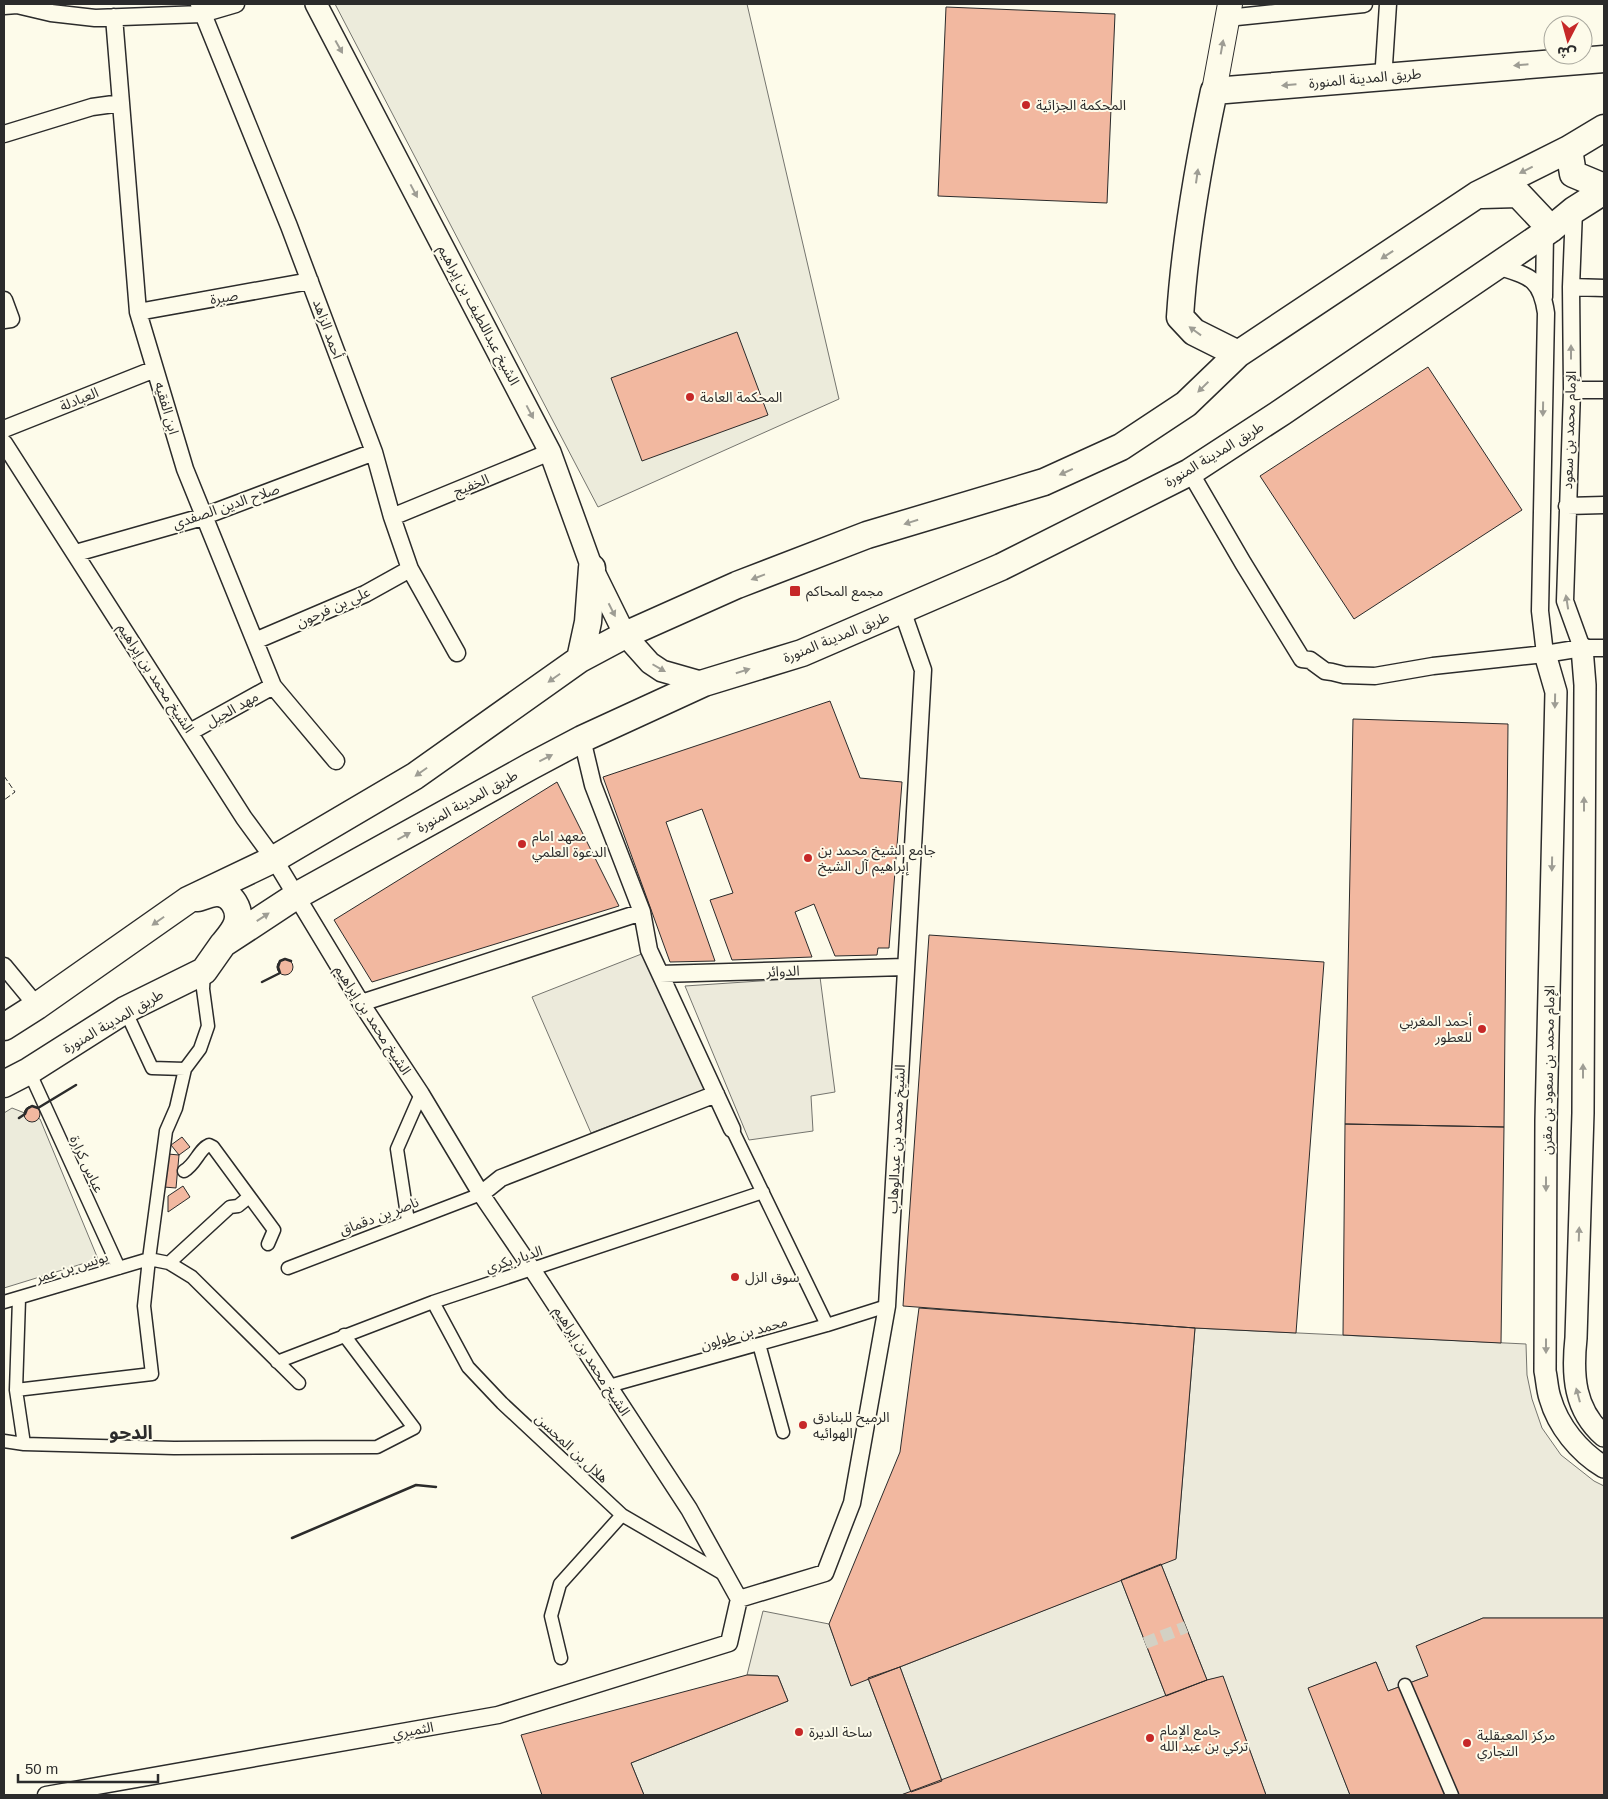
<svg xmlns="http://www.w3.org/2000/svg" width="1608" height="1799" font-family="Helvetica,'Noto Sans Arabic',sans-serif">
<rect width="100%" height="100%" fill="#fdfbea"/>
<path fill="#ecebdb" stroke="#74746e" d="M335,4H747L839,399L598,507Z
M12,1108L40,1119L98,1259L4,1288V1113Z"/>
<path fill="#eceadb" stroke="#74746e" d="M644,953L707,1089L591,1133L532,997Z
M820,977L835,1092L811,1096L813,1131L749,1140L685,986Z
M1195,1328L1526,1344L1527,1375L1532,1399L1542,1428L1561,1455L1594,1481L1604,1486V1618H1483L1417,1646L1428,1676L1388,1691L1376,1662L1309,1688L1350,1795H1266L1223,1677L1207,1680L1161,1564L1176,1558Z
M1121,1580L1166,1696L942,1781L900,1667Z
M763,1611L829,1624L851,1685L868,1678L911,1792L901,1795H644L631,1763L788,1701L778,1676L747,1675Z"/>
<path fill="#f2b8a0" stroke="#2b2b2b" d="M946,7L1115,14L1107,203L938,196Z
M737,332L768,415L642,461L611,378Z
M1428,367L1522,510L1354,619L1260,476Z
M830,701L860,778L902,782L889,948H878L877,955L835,956L814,904L795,912L812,957L732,960L710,900L733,893L702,809L666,822L715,961L670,962L603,777Z
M1353,719L1508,724L1504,1127L1345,1124Z
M557,782L619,906L372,982L334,920Z
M929,935L1324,962L1296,1333L1195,1328L903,1306Z
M277 967a8 8 0 1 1 16 0a8 8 0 1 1-16 0Z
M24 1114a8 8 0 1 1 16 0a8 8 0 1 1-16 0Z
M1345,1124L1504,1127L1501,1343L1343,1335Z
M182,1137L190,1147L179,1155L171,1145Z
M168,1154L179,1155L176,1188L164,1187Z
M183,1186L190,1197L168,1212V1196Z
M919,1308L1195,1328L1176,1559L851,1686L829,1624L900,1452Z
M1161,1564L1207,1680L1166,1696L1121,1580Z
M1483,1618H1604V1795H1350L1308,1688L1376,1662L1388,1691L1428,1676L1416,1646Z
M900,1667L942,1781L911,1792L868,1678Z
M747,1675L778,1676L788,1701L631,1763L644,1795H542L521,1735Z
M1223,1676L1266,1795H901L1207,1680Z"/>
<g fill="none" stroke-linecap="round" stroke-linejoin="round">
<path stroke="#d3d1c4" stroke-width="12" stroke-dasharray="12 6" stroke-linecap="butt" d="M1145,1643L1186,1627"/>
<defs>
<path id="pedestrian" d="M125,1010L152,1068L185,1069
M29,1071L119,1268
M732,1129L827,1325
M184,1171C196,1164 199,1149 209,1145L213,1147L274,1230L268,1244
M408,1221L397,1149L421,1094
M169,1263L230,1207L238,1206L249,1197
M288,1268L481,1194
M19,1299L16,1390L24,1444
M4,1302L149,1259L169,1263L192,1277L299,1383
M433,1302L468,1367L502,1403L622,1515L727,1576
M759,1344L783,1432
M277,1362L433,1302L763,1192
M609,1386L827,1325L887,1306
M16,1390L152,1374L144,1306L149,1259L166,1131L176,1108L185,1069L200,1049L208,1026L203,989L204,971
M4,1441L24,1444L174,1448L377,1447L414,1428L344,1335
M561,1658L551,1616L560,1584L622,1515
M1405,1685L1452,1795"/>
<path id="minor" d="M199,4L289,226L374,452L392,517L410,569L457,653
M4,6L17,5L51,13L95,18L202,14L236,4
M114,17L138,312L185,469L273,686L336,761
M1227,18L1364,4
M1384,65L1388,4
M4,134L92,107L121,103
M1574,210L1571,287L1572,390L1565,601L1582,648
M1497,266C1528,276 1541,277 1546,313L1540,611L1545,654
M1571,287L1604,288
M1544,297L1545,233
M4,300L11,319L4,320
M138,312L310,281
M1572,390H1604
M4,429L155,369
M4,443L244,818L274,859L361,1003L421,1094L481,1194L532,1269L689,1509L739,1599
M1190,472L1243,563L1302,659L1310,660L1325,671L1332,672L1344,675L1375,676L1433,666L1545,654L1582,648H1604
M1567,506L1604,505
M392,517L550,452
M76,553L199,518L374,452
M255,641L365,594L410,569
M190,732L273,686
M582,739L593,785L642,912L649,950L732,1129
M4,966L37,1006
M660,974L905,967
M361,1003L642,912
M481,1194L501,1178L716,1094
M739,1599L825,1573L852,1503L887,1306L923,670L902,610
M46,1795L498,1715L729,1643L739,1599"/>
<path id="tertiary" d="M316,4L550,452L592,568L625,635L650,663L662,671L704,683
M1582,648L1585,685L1583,1113L1576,1338C1572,1375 1574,1410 1604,1436
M1545,654L1556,692L1546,1121L1545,1371C1547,1380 1547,1389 1550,1398C1558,1426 1579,1452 1604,1467"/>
<path id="secondary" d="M1214,91L1230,4"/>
<path id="primary" d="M1604,128L1569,149L1573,174L1604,187
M1482,195L1518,194L1551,229
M1238,354L1194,332L1180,317C1185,241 1198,166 1214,91L1604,59
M580,659L588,622L592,568
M198,898C204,896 211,893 217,893C232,893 241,910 237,923C235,930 229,937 224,943
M4,1027L37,1006L188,900L274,859L415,776L580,659L625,635L737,585L867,535L1044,482L1121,447L1186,404L1238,354L1477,195L1569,149
M4,1084L29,1071L125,1010L204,971L223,944L296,896L531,766L582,739L704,683L802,653L1001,567L1190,472L1282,412L1551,229L1574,210L1604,191"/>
</defs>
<use href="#pedestrian" stroke="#2b2b2b" stroke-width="15"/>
<use href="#minor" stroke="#2b2b2b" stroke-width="19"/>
<use href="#tertiary" stroke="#2b2b2b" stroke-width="24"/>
<use href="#secondary" stroke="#2b2b2b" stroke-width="26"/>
<use href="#primary" stroke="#2b2b2b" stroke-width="29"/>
<use href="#pedestrian" stroke="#fdfbea" stroke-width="12"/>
<use href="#minor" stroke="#fdfbea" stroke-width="16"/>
<use href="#tertiary" stroke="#fdfbea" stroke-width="21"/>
<use href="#secondary" stroke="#fdfbea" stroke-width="24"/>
<use href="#primary" stroke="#fdfbea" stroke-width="26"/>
<path stroke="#2b2b2b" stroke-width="1" stroke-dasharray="6 2.5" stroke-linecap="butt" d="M4,776L15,792L4,800"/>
<path stroke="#2b2b2b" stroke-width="2.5" d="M262,982L280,973L278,967L280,961L285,959L291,961
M19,1118L25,1114L27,1109L32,1106L38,1108L76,1085
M292,1538L416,1485L436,1487"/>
</g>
<defs><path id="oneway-solid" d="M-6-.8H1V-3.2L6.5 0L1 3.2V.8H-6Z" transform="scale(1.25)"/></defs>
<g fill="#9e9d94">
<use href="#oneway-solid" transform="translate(339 47) rotate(61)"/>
<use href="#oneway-solid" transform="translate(1222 47) rotate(-80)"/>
<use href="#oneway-solid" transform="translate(1521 65) rotate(175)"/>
<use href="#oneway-solid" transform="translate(1289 85) rotate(175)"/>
<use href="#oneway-solid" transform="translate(1526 170) rotate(153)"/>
<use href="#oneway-solid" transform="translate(1197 176) rotate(-82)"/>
<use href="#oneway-solid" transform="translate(414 191) rotate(62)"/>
<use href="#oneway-solid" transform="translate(1387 255) rotate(146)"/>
<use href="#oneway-solid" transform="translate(1195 331) rotate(-144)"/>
<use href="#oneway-solid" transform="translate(1571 352) rotate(-90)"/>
<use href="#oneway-solid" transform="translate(1203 387) rotate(136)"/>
<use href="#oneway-solid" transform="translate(1543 409) rotate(91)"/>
<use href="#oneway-solid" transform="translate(530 412) rotate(62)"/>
<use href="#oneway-solid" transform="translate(1066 472) rotate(156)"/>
<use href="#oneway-solid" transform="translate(911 522) rotate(163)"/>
<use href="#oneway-solid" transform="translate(758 577) rotate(159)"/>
<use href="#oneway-solid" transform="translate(1567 602) rotate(-99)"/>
<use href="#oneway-solid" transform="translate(612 610) rotate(63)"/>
<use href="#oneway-solid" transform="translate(659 668) rotate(30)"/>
<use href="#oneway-solid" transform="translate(743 671) rotate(-17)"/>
<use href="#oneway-solid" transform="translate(554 678) rotate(145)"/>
<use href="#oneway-solid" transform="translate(1555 701) rotate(91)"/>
<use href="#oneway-solid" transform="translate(546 758) rotate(-27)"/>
<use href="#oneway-solid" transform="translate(421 772) rotate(145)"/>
<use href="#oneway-solid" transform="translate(1584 804) rotate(-90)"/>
<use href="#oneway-solid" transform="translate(404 836) rotate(-29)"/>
<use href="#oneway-solid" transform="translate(1552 864) rotate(91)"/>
<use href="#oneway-solid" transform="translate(263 917) rotate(-33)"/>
<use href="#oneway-solid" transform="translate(158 921) rotate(145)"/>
<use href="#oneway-solid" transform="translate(1583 1071) rotate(-90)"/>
<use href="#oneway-solid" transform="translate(1546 1184) rotate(90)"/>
<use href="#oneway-solid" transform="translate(1579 1234) rotate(-88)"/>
<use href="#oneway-solid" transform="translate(1546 1346) rotate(90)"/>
<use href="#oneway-solid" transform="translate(1578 1395) rotate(-105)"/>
</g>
<g fill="#c62828" stroke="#fdfbea" stroke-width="2">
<circle cx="1026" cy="105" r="5"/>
<circle cx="690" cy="397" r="5"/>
<rect x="789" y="585" width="12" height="12" rx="2.5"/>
<circle cx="522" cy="844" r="5"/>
<circle cx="808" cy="858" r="5"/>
<circle cx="1482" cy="1029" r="5"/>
<circle cx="735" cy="1277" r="5"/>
<circle cx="803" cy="1425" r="5"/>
<circle cx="799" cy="1732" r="5"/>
<circle cx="1150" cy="1738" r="5"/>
<circle cx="1467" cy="1743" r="5"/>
</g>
<g text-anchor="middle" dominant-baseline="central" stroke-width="4" stroke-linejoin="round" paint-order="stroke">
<g font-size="14" fill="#2b2b2b" stroke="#fdfbea">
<text transform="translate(1365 78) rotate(-5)">طريق المدينة المنورة</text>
<text transform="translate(224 297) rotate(-10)">صبرة</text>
<text transform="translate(479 315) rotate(62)">الشيخ عبداللطيف بن إبراهيم</text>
<text transform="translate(328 329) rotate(70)">أحمد الزاهد</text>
<text transform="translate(79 399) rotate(-22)">العبادلة</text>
<text transform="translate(167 408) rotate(74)">ابن الفقيه</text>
<text transform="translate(1569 430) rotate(-88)">الإمام محمد بن سعود</text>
<text transform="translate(1214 454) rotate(-31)">طريق المدينة المنورة</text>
<text transform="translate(471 485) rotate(-22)">الخفيج</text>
<text transform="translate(226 506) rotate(-19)">صلاح الدين الصفدي</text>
<text transform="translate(333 607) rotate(-24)">علي بن فرحون</text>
<text transform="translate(836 637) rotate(-22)">طريق المدينة المنورة</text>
<text transform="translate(156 678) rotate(57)">الشيخ محمد بن إبراهيم</text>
<text transform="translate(232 709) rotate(-29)">مهد الحيل</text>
<text transform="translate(467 801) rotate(-29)">طريق المدينة المنورة</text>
<text transform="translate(783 971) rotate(-2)">الدوائر</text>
<text transform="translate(373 1020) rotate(57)">الشيخ محمد بن إبراهيم</text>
<text transform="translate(113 1021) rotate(-30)">طريق المدينة المنورة</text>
<text transform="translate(1548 1070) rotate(-89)">الإمام محمد بن سعود بن مقرن</text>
<text transform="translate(896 1139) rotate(-87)">الشيخ محمد بن عبدالوهاب</text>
<text transform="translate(87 1164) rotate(65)">عباس كرارة</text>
<text transform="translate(379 1216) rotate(-21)">ناصر بن دقماق</text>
<text transform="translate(514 1259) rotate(-18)">الديار بكري</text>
<text transform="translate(72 1267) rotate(-17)">يونس بن عمر</text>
<text transform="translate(744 1333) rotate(-16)">محمد بن طولون</text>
<text transform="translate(592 1361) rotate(57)">الشيخ محمد بن إبراهيم</text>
<text transform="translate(572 1448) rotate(43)">هلال بن المحسن</text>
<text transform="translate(413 1730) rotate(-10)">الثميري</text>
</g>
<g font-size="14" fill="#2b2b2b" stroke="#fdfbea" text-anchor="start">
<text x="1036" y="105">المحكمة الجزائية</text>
<text x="700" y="397">المحكمة العامة</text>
<text x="806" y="591">مجمع المحاكم</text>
<text x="532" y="836">معهد امام<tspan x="532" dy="16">الدعوة العلمي</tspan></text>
<text x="818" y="850">جامع الشيخ محمد بن<tspan x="818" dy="16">إبراهيم آل الشيخ</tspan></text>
<text x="1472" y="1021" text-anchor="end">أحمد المغربي<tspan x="1472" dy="16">للعطور</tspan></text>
<text x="745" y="1277">سوق الزل</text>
<text x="813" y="1417">الرميح للبنادق<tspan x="813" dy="16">الهوائيه</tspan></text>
<text x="1160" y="1730">جامع الإمام<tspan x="1160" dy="16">تركي بن عبد الله</tspan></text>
<text x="809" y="1732">ساحة الديرة</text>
<text x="1477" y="1735">مركز المعيقلية<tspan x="1477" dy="16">التجاري</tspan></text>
</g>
<g font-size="19" font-weight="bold" fill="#2b2b2b" stroke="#fdfbea">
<text x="131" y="1432">الدحو</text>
</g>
</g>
<rect width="1608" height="1799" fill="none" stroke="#2b2b2b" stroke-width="10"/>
<g transform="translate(1568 40) rotate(186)"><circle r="24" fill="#fdfbea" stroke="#a9a89e"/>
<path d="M0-4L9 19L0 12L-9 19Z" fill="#c62828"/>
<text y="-8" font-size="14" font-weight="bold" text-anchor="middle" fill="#2b2b2b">ش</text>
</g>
<path d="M18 1774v8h140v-8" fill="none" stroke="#2b2b2b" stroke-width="2.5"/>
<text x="25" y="1774" font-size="15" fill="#2b2b2b" stroke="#fdfbea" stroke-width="4" paint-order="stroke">50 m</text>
</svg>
